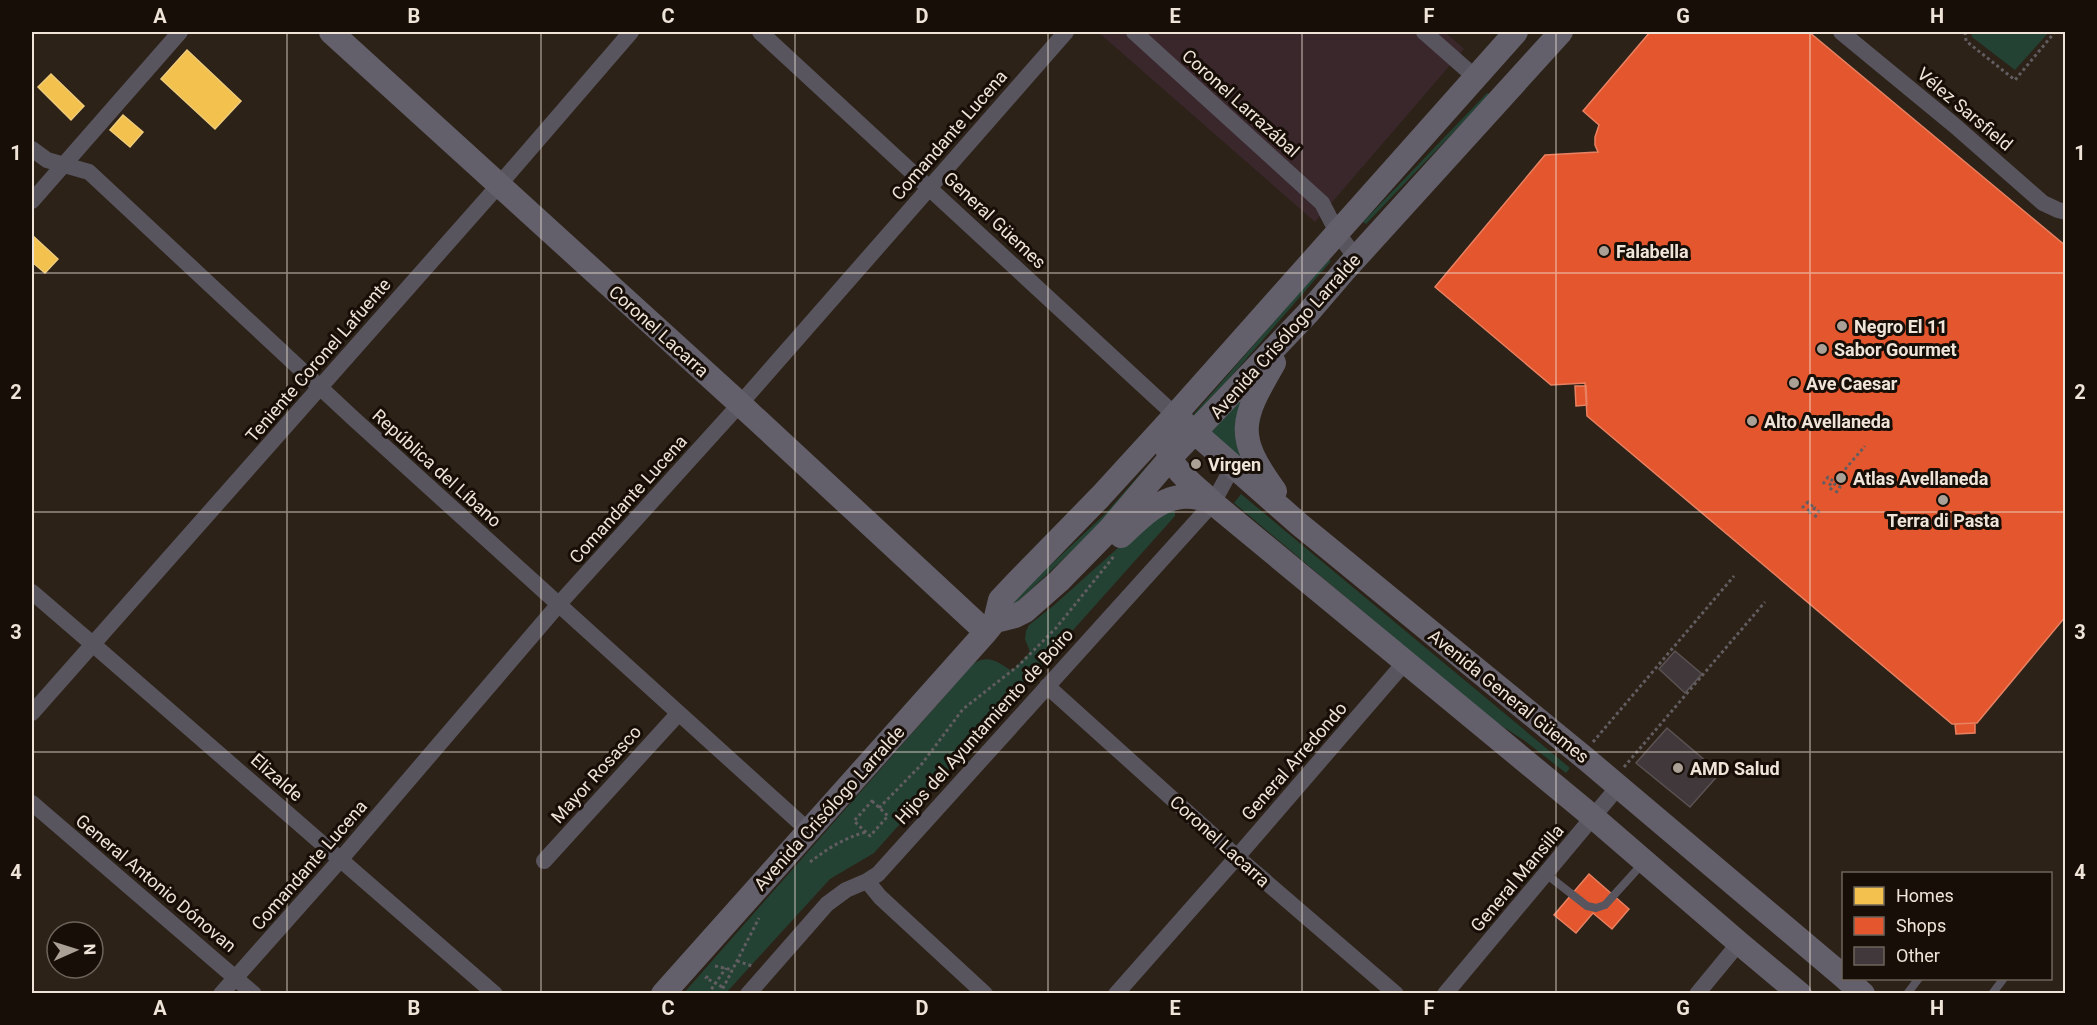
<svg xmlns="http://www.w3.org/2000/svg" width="2097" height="1025" font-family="Roboto,sans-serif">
<rect width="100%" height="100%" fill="#2c2218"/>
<path fill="#39272c" d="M1098,32H1445L1464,49L1315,222Z"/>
<path fill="#234233" d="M1971,32H2049L2015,70L1972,37Z
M1487,93L1490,94L1366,224L1363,222Z
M1328,259L1331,261L1196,417L1193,415Z
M1270,363L1252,466L1206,431Z
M1149,464H1153L1108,517L1009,610L1007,606L1105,514Z
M1241,494L1570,768L1566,773L1525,741L1488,717L1234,503Z
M1175,510V516L874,853L830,879L726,993L683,994L973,664C989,654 997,662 1012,671L1030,652L1025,639L1026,631L1029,625L1053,606L1157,513Z"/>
<path fill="#f2c14e" stroke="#f1cc78" stroke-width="1.5" d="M187,50L241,101L215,129L161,79Z
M51,74L84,106L71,120L38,87Z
M123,115L143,132L130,147L110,130Z
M32,235L58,259L45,273L32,262Z"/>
<path fill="#e4572e" stroke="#e88161" stroke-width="1.5" d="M1650,32H1809L2066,246V616L1977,723L1952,724L1587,416L1585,383L1551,385L1435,287L1545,155L1598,152L1595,145V137L1599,125L1583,111Z
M1575,386H1586L1587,405L1576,406Z
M1975,723V733L1956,734L1955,724Z
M1589,874L1629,909L1612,929L1593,913L1576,933L1554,915Z"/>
<path fill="#40383a" stroke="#5a5253" stroke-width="1.5" d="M1675,651L1702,674L1685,693L1659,669Z
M1667,728L1720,773L1690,807L1636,763Z"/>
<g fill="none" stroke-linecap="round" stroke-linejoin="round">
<path stroke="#625d60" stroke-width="3" stroke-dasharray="3 3" stroke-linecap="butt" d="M1965,32L1966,41L2015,80L2055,32
M1841,474L1865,446
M1823,484L1828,477L1833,481L1828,487
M1830,490L1835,484L1840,487L1835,494
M1802,508L1808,502L1812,506L1807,512
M1809,514L1815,508L1819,512L1814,518
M1593,742L1734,576
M1624,767L1765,602
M872,801L888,816L870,836L854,821Z
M879,808L921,765L963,709L1018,666L1056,628L1115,555
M810,862C827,849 844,838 866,832
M737,961L752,966
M715,966L733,970
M708,976L706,978L724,988
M708,994L726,968
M720,994L759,918"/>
<path stroke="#59555f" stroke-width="8" d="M1546,874L1587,906L1596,908L1605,905L1644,862
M1907,994L1919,978
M1992,994L2004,978"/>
<path stroke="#59555f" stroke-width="16" d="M760,32L1175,415
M1134,32L1322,203L1337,232L1356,258
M1424,32L1475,77
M1841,32L1954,125L2043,203L2058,210L2066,212
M32,149L47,160L89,172L354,419L809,831
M32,201L180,32
M32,592C187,725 341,859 495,994
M1047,686L1237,857L1396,994
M32,713L498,186L631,32
M32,803L254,994
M544,861L678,714
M867,881L880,897L985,994
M221,994L341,859L559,604L740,404L1066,32
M748,994L827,904L846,890L867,881L878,874L1213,503L1233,466
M1116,994L1237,857L1406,661
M1445,994L1618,787
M1697,994L1739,943"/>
<path stroke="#635f6b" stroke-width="24" d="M331,32L740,404L986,632
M1274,363C1241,420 1234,435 1275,491
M1175,415L1299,524L1586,759L1844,977
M1174,417C1171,424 1167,432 1166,440C1165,466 1196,486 1213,503L1593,817L1739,943L1800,994
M1121,536C1149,510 1173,484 1213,503
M995,621L1015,616L1025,611L1059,581L1109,530L1170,458L1308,313L1344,271L1561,32
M1845,978L1863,994
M663,994L986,632L995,621L1000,600L1015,584L1100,497L1175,415L1516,32"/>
</g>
<path fill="none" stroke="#f0e4d9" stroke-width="1.5" stroke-opacity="0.55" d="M287,32V994M541,32V994M795,32V994M1048,32V994M1302,32V994M1556,32V994M1810,32V994M32,273H2066M32,512H2066M32,752H2066"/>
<g fill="#aba095" stroke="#160e07" stroke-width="2">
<circle cx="1604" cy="251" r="6"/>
<circle cx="1842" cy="326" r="6"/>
<circle cx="1822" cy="349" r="6"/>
<circle cx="1794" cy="383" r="6"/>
<circle cx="1752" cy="421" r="6"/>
<circle cx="1196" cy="464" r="6"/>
<circle cx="1841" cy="478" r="6"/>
<circle cx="1943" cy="500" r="6"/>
<circle cx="1678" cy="768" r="6"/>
</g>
<g text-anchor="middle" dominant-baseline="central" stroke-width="6" stroke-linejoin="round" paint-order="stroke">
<g font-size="18" fill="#f0e4d9" stroke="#160e07">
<text transform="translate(1241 103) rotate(42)">Coronel Larrazábal</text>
<text transform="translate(1965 109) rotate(40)">Vélez Sarsfield</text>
<text transform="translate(949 135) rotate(-49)">Comandante Lucena</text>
<text transform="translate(995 220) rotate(43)">General Güemes</text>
<text transform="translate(659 331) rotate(42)">Coronel Lacarra</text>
<text transform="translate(1285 336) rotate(-48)">Avenida Crisólogo Larralde</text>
<text transform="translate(318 360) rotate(-49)">Teniente Coronel Lafuente</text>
<text transform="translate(437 468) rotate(42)">República del Líbano</text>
<text transform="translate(628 499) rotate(-48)">Comandante Lucena</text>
<text transform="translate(1509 696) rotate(39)">Avenida General Güemes</text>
<text transform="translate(984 726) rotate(-48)">Hijos del Ayuntamiento de Boiro</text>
<text transform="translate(1294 761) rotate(-49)">General Arredondo</text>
<text transform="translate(596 774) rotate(-48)">Mayor Rosasco</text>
<text transform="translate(277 777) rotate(41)">Elizalde</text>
<text transform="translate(829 808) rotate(-48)">Avenida Crisólogo Larralde</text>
<text transform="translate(1220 841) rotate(42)">Coronel Lacarra</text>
<text transform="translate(309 865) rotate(-49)">Comandante Lucena</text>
<text transform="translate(1517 878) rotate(-50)">General Mansilla</text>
<text transform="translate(156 883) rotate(40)">General Antonio Dónovan</text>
</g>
<g font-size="18" font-weight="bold" fill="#f0e4d9" stroke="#160e07" text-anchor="start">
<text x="1616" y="251">Falabella</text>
<text x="1854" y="326">Negro El 11</text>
<text x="1834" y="349">Sabor Gourmet</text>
<text x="1806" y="383">Ave Caesar</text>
<text x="1764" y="421">Alto Avellaneda</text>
<text x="1208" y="464">Virgen</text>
<text x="1853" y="478">Atlas Avellaneda</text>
<text x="1943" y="520" text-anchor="middle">Terra di Pasta</text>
<text x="1690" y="768">AMD Salud</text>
</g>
</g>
<rect width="2097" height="1025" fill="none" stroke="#160e07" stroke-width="66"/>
<rect x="1842" y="872" width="210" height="108" fill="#160e07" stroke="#6d645b" stroke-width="1.5"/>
<rect x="1854" y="887" width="30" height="18" fill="#f2c14e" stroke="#6d645b" stroke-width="1.5"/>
<text x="1896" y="902" font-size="18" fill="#f0e4d9">Homes</text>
<rect x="1854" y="917" width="30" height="18" fill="#e4572e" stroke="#6d645b" stroke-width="1.5"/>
<text x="1896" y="932" font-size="18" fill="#f0e4d9">Shops</text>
<rect x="1854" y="947" width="30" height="18" fill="#40383a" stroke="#6d645b" stroke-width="1.5"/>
<text x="1896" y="962" font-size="18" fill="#f0e4d9">Other</text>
<g transform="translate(75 950) rotate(87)"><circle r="28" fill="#160e07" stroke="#6d645b" stroke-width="1.5"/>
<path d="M0-4.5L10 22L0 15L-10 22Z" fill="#aba095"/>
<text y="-9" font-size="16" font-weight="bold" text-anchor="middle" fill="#f0e4d9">N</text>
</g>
<rect x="33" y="33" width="2031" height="959" fill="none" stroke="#f0e4d9" stroke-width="2"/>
<g font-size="20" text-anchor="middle" font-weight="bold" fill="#f0e4d9">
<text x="160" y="23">A</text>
<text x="414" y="23">B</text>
<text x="668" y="23">C</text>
<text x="922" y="23">D</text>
<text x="1175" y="23">E</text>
<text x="1429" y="23">F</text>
<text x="1683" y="23">G</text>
<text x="1937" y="23">H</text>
<text x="16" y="160">1</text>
<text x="2080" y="160">1</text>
<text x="16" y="399">2</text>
<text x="2080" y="399">2</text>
<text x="16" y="639">3</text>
<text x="2080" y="639">3</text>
<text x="16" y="879">4</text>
<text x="2080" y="879">4</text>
<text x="160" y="1015">A</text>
<text x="414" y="1015">B</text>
<text x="668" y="1015">C</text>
<text x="922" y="1015">D</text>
<text x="1175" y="1015">E</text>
<text x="1429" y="1015">F</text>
<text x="1683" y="1015">G</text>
<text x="1937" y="1015">H</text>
</g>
</svg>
